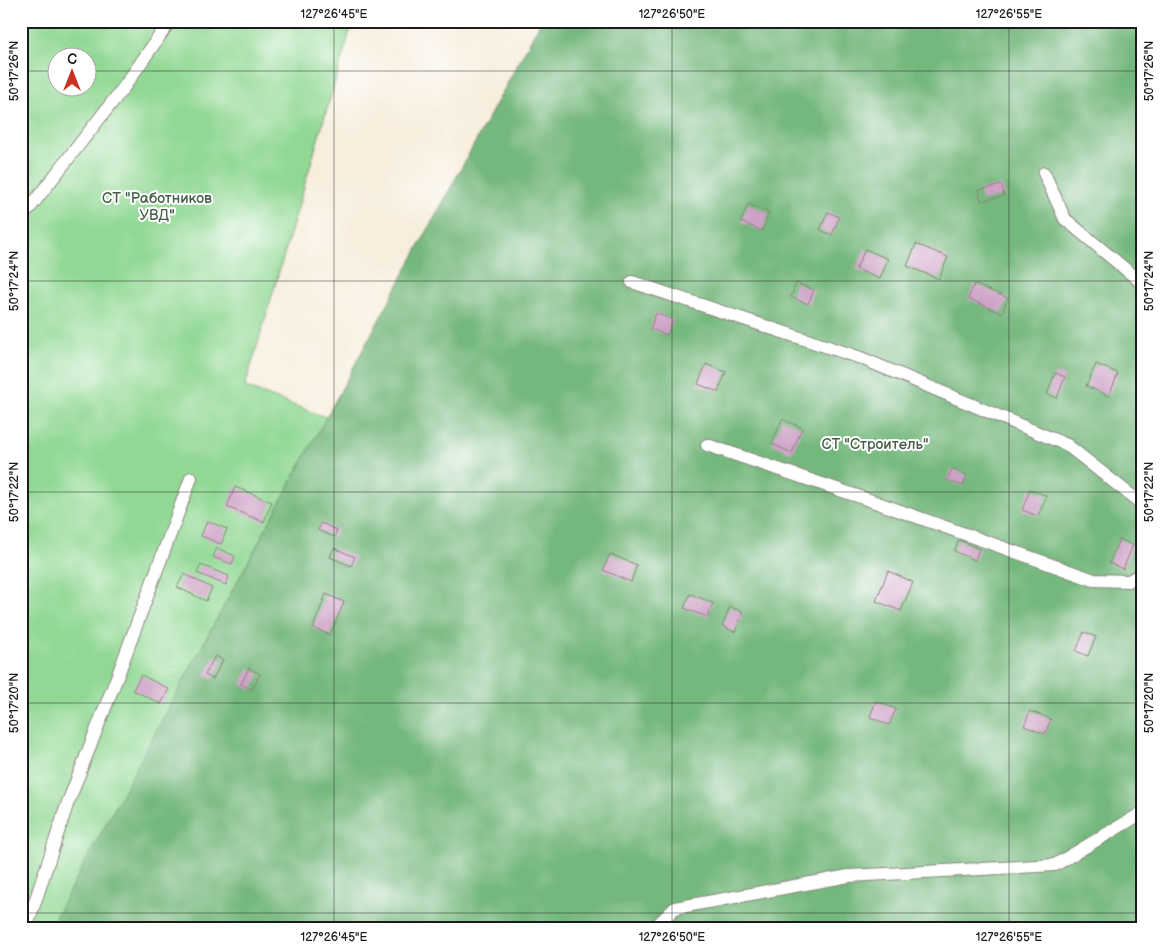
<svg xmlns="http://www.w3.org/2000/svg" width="1163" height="950" font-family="'Balsamiq Sans',sans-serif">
<rect width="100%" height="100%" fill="#fff"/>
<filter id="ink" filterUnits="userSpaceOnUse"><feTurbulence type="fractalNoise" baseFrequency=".02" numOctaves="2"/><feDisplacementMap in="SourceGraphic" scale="10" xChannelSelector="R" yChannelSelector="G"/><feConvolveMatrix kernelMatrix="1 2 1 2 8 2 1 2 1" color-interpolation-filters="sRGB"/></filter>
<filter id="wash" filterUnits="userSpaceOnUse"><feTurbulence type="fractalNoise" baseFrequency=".0096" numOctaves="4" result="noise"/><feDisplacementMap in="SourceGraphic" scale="20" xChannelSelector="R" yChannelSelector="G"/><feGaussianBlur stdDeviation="1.12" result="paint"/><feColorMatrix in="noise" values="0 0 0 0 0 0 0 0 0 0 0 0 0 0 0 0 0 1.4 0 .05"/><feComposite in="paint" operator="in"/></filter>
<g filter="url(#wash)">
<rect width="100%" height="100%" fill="#f7eedd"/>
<path fill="#90d893" stroke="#567a58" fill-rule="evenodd" d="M21,21H353L245,387L398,444L212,929H21ZM58,58H88V88H58Z"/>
<path fill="#74b87d" stroke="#486a4c" d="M541,21H1142V929H49Z"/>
<g id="blocks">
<path fill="#cea1c6" d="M1002,185L1004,196L981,201L979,190Z
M748,204L769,213L762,231L741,222Z
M828,212L839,217L832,235L820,230Z
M916,244L948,257L939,279L907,266Z
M865,249L888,259L880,279L856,269Z
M796,283L814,290L808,304L791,297Z
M974,284L1008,298L1002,313L968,299Z
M656,313L673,320L667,335L650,329Z
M706,364L726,372L718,392L698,384Z
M1096,364L1118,373L1109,396L1086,386Z
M1055,373L1065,377L1057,398L1047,394Z
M782,419L802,428L792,453L772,444Z
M952,469L967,475L963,486L947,480Z
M235,487L272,502L264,522L227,507Z
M1030,489L1047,496L1038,516L1022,510Z
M207,521L227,529L221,544L201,536Z
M321,523L337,530L334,537L318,530Z
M1119,539L1133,545L1123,569L1109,563Z
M959,540L979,549L975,560L954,551Z
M217,548L235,556L232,564L213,557Z
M334,548L355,557L351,566L330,557Z
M610,554L637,565L631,582L603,570Z
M201,565L229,576L226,585L197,573Z
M888,571L913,582L901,611L876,601Z
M184,574L212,588L206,601L177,587Z
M326,594L344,602L330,635L313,628Z
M690,594L713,603L707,617L684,608Z
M730,607L743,612L735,632L722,626Z
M1084,632L1096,637L1088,656L1076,651Z
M215,656L223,660L213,679L205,675Z
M249,668L260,674L252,690L241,684Z
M141,675L169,689L161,704L133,690Z
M876,701L896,709L889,725L870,717Z
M1030,711L1051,719L1045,734L1024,726Z"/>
</g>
</g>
<g filter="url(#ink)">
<use href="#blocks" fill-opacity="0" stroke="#8a857c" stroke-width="1"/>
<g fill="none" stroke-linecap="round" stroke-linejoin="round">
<defs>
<path id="service" d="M1044,173L1065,219L1142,283
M21,219L124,87L170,21
M632,282L861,358L1067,445L1142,504
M707,445L875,502L1094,580L1129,581L1142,573
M26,929L67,805L119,672L191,478
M653,929L675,908L849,876L1055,865L1142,813"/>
</defs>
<use href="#service" stroke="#8a857c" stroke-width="14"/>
<use href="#service" stroke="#fff" stroke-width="12"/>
</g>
</g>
<path fill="none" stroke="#1c1c1c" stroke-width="1" stroke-opacity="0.45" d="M334,21V929M672,21V929M1009,21V929M21,71H58M88,71H1142M21,281H1142M21,492H1142M21,703H1142M21,913H1142"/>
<g text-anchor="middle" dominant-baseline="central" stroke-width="4" stroke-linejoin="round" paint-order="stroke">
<g font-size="15" fill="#455e46" stroke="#fff">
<text x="157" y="198">СТ "Работников<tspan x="157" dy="17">УВД"</tspan></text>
<text x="875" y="444">СТ "Строитель"</text>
</g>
</g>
<rect width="1163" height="950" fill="none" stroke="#fff" stroke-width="55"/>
<g transform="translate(72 72)"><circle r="24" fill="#ffffff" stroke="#a4a4a4"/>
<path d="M0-4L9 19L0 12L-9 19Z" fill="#c8321e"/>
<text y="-8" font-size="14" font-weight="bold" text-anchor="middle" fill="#1c1c1c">С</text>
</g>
<rect x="28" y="28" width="1108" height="894" fill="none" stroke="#1c1c1c" stroke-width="2"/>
<g font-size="12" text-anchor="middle" fill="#1c1c1c">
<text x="334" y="18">127°26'45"E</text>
<text x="672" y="18">127°26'50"E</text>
<text x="1009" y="18">127°26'55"E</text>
<text transform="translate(14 71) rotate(-90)" y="4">50°17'26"N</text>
<text transform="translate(1149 71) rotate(-90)" y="4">50°17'26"N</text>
<text transform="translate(14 281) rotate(-90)" y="4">50°17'24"N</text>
<text transform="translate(1149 281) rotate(-90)" y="4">50°17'24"N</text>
<text transform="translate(14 492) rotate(-90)" y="4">50°17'22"N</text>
<text transform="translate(1149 492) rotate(-90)" y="4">50°17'22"N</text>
<text transform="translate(14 703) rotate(-90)" y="4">50°17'20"N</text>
<text transform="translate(1149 703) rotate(-90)" y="4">50°17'20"N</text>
<text x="334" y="941">127°26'45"E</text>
<text x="672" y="941">127°26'50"E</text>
<text x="1009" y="941">127°26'55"E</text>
</g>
</svg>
